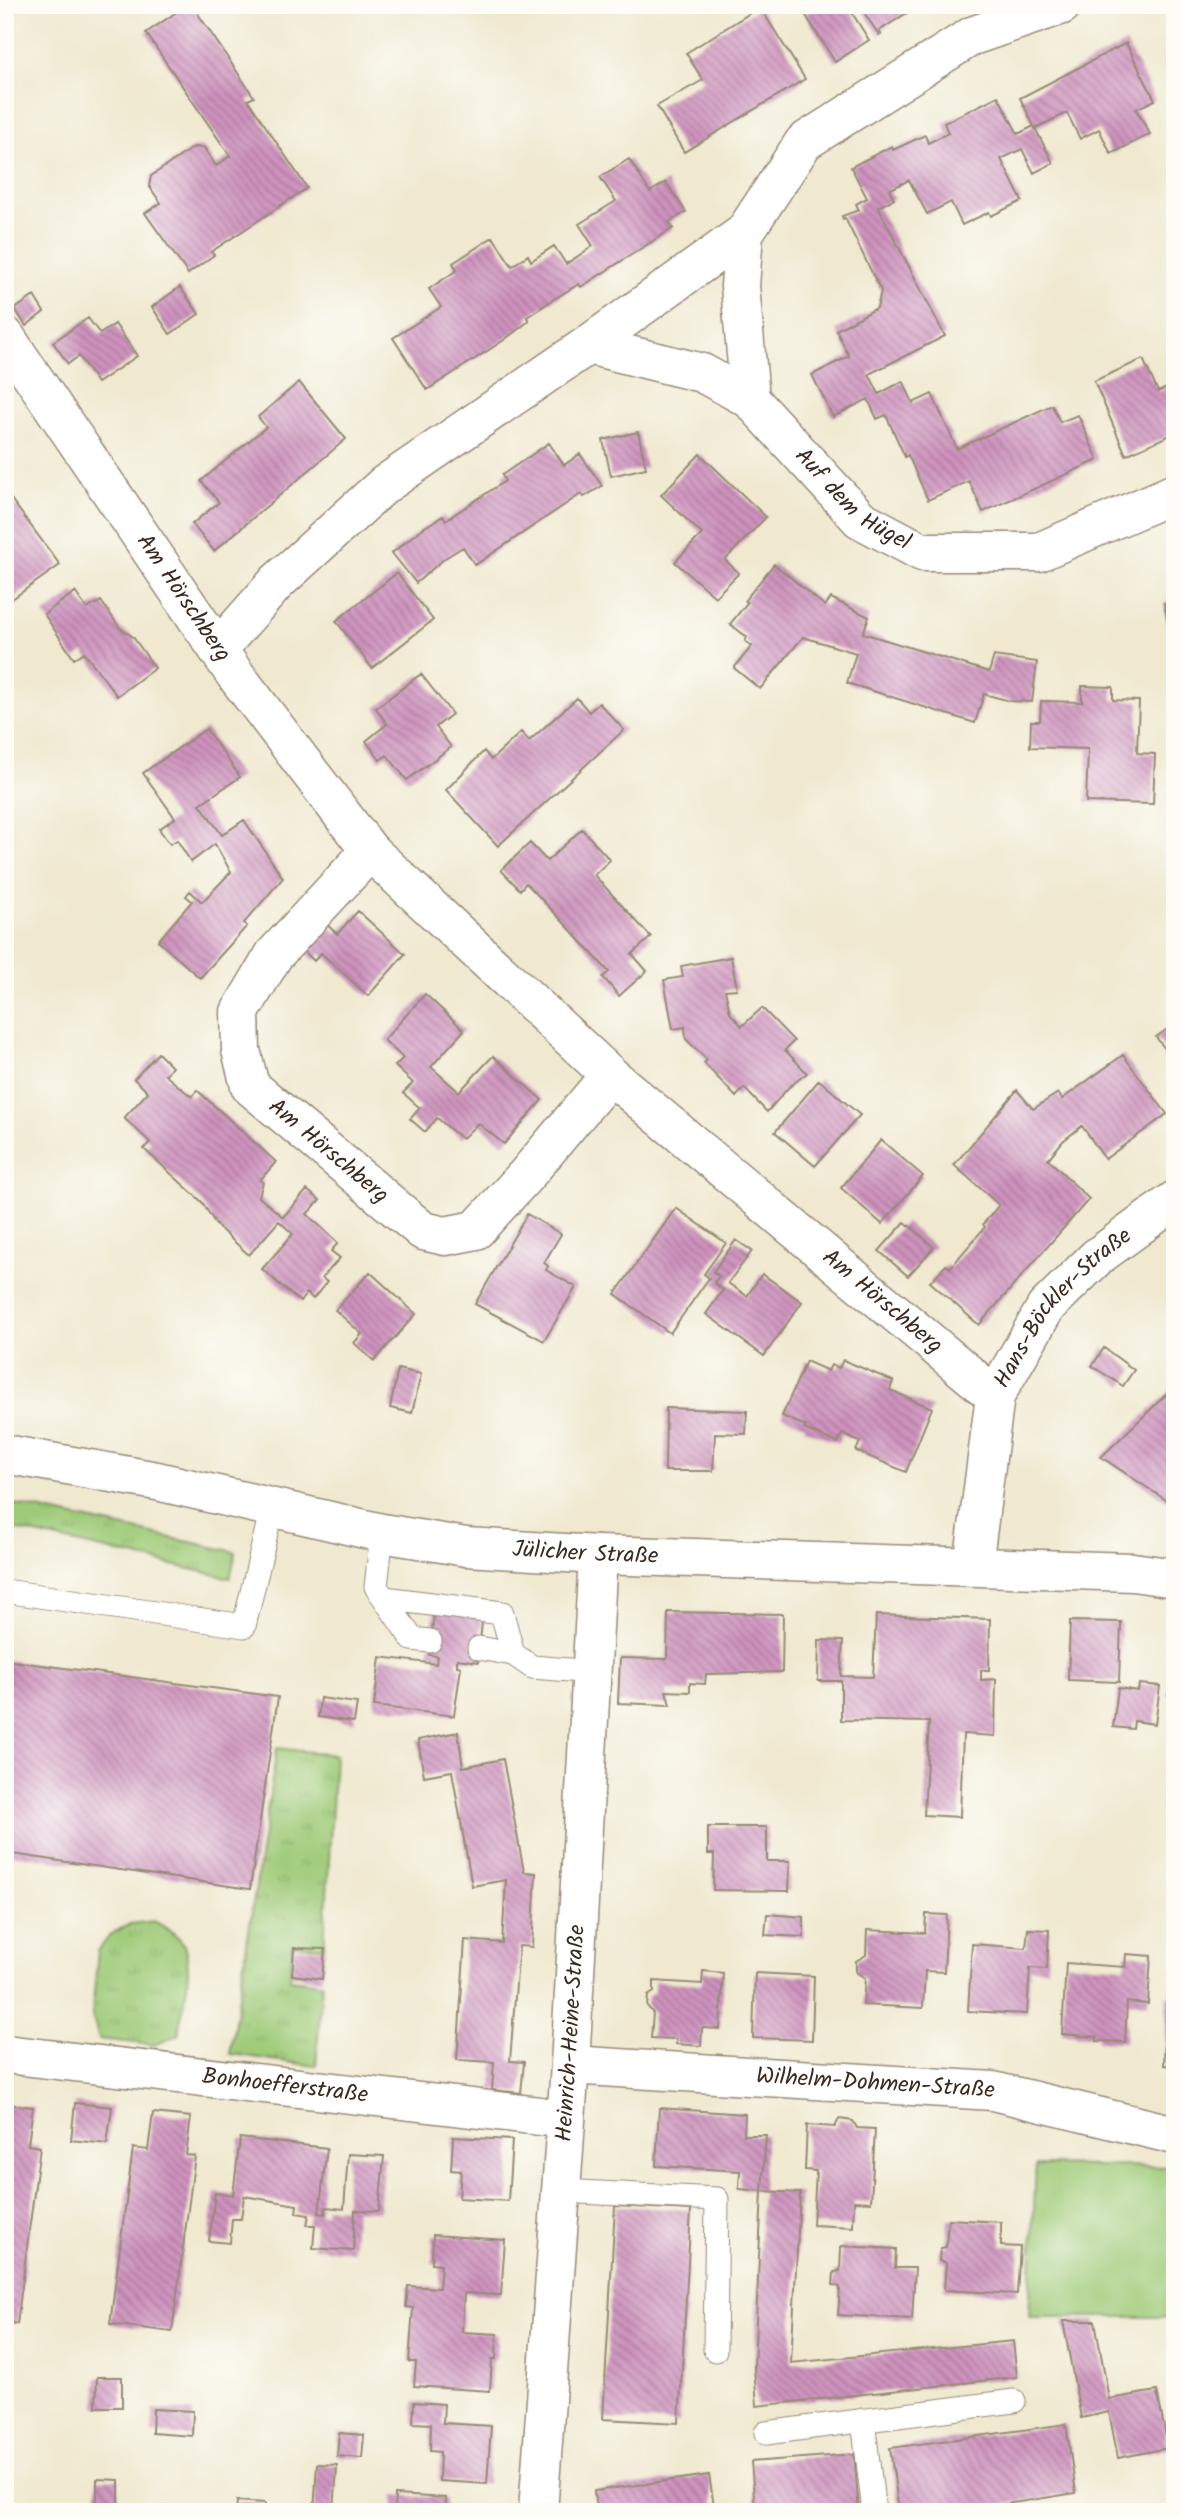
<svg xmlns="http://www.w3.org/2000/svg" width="1180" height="2517" font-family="Kalam,sans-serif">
<defs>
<pattern id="grass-tufts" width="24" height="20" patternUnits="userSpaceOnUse" patternTransform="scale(1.75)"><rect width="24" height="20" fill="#9fcb78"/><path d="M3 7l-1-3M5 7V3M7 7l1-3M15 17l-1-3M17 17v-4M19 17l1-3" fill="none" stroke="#8aae67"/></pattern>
<pattern id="building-back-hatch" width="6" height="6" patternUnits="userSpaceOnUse" patternTransform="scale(1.75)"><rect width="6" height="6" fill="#ce93be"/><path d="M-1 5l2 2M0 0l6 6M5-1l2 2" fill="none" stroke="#a8789a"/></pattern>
</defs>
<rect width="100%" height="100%" fill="#fdfcf7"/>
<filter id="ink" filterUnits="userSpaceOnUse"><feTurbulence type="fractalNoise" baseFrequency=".0143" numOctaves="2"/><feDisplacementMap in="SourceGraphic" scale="14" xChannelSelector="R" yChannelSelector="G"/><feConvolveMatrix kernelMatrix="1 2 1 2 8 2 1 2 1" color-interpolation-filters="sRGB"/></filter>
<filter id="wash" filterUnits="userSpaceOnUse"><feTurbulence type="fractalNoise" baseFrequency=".00686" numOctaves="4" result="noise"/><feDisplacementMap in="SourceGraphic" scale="28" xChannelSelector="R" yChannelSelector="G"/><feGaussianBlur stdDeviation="1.57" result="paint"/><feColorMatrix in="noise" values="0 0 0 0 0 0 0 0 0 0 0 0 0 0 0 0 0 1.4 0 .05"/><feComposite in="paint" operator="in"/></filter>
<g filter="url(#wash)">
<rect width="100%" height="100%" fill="#f0e9d0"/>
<path fill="url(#grass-tufts)" stroke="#6d7a4b" stroke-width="2" d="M5,1502L236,1552L230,1578L5,1527Z
M277,1748L335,1755L324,1947L292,1945L290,1979L322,1983L316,2066L230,2054Z
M154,1921C164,1927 179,1934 184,1946C194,1972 182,2008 178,2035L154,2045L99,2039L92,2015L98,1951L111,1934L130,1924Z"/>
<path fill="#9fcb78" stroke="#6d7a4b" stroke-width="2" d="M1036,2165L1175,2167V2317H1029Z"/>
<g id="blocks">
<path fill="url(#building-back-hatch)" d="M187,5H192L254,97L248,100L307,188L211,252L214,255L188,274L145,213L161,203L149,186L151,176L194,147L204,148L216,166L230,156L146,33Z
M818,5H847L869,40L835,62L805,14Z
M859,5H919L879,31L881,34L879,35Z
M760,7L805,79L684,152L657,106L703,80L686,53Z
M1126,43L1155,100L1136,109L1150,134L1111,154L1099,129L1080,139L1067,113L1035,128L1053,163L1034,173L1022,149L1001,159L1022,201L991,216L989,212L962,225L951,202L927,214L909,180L889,190L894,199L878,207L945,336L869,374L879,394L903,381L913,403L932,394L957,449L1052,405L1060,422L1078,415L1098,460L983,512L969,481L928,500L908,455L905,457L886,415L877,419L868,399L833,417L812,375L849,356L836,330L877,308L881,291L845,218L843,219L842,216L859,210L856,204L867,198L851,167L892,146L893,150L925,135L928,143L948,133L944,123L998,96L1018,134L1034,126L1020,98Z
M629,159L650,192L666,182L686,212L669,222L673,228L581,287L579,284L554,299L527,317L529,321L504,340L427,390L393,338L441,307L429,289L457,270L453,263L493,237L512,266L528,255L531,261L554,246L566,264L593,246L579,224L616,201L600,177Z
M180,287L199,314L170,334L152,307Z
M34,296L44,312L26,326L15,309Z
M88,318L100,334L115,324L137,356L97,383L79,356L68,364L53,342Z
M1143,359L1158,392L1175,384V425L1173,426L1175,433L1126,455L1094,381Z
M299,382L346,439L214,551L192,524L219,502L201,481L266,427L258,417Z
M638,432L646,468L611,476L603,440Z
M549,443L564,465L580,454L602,486L584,497L581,494L475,565L463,547L445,558L416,583L392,553L423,528L443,516L446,520L505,481L502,475Z
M700,454L766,517L725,560L739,573L715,597L675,562L702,534L661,495Z
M5,491L60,565L5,604Z
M774,564L825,606L831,598L869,617L863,633L989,672L994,656L1037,662L1032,702L1010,701L984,694L975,723L847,683L856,653L803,637L760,689L734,668L752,646L745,641L747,637L730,624L747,603L745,600Z
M397,573L433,620L372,668L336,621Z
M75,592L87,609L101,601L120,628L133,637L155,668L117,696L84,652L74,659L44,614Z
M1175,601V644L1171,641L1164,603Z
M421,674L452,714L436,727L451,747L407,780L387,755L380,760L366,741L387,724L376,708Z
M1082,686L1113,687V700L1139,701L1137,753L1155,754L1153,804L1086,802L1088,749L1030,747L1031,721H1040L1041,701L1082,702Z
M577,698L589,712L599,703L624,730L498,846L446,790L484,751L491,760L521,732L529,741Z
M206,729L240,777L200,804L222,835L244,820L283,878L244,923L247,926L200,978L158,941L192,901L186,896L190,891L202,902L231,872L215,844L191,862L177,840L170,844L159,829L175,818L143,773Z
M582,829L610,860L594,875L651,937L632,954L647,971L619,996L603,977L609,972L568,927L526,883L520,890L501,870L530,843L547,861Z
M358,911L405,954L368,996L321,953L314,961L300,947L323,921L337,934Z
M731,957L737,989L725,990L730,1013L742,1026L762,1008L794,1041L785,1050L807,1073L788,1088L767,1112L744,1088L736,1097L704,1063L707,1060L686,1039L685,1027L673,1029L664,980L683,977L681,966Z
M425,994L464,1030L431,1067L459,1092L493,1056L542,1100L504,1144L478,1123L462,1139L437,1118L425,1132L410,1119L420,1108L403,1093L413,1083L395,1066L403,1058L384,1040Z
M1175,1024V1062L1156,1037Z
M158,1053L172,1067L165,1075L192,1097L197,1090L276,1162L260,1180L263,1182L259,1197L283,1217L307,1190L320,1200L307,1214L338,1243L331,1251L340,1258L322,1278L327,1282L313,1299L307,1293L300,1302L262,1269L293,1234L279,1221L249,1255L217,1226L202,1202L144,1149L150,1142L124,1118L148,1092L134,1079Z
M1123,1055L1167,1114L1105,1159L1082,1126L1063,1141L1048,1159L1089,1199L979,1325L930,1282L946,1265L950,1268L985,1227L983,1224L999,1205L954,1165L1017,1090L1033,1109L1058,1093L1062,1099Z
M819,1080L860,1115L815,1166L775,1132Z
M881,1140L923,1176L882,1224L841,1188Z
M676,1208L726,1243L704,1274L709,1278L670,1333L615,1294Z
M527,1214L561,1234L544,1263L548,1266L546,1270L576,1287L544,1341L475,1304Z
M905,1222L934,1247L908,1276L879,1251Z
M736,1240L752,1251L728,1283L747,1296L762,1274L802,1302L764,1356L706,1314L723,1290L714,1283L719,1276L713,1272Z
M370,1272L416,1314L374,1361L354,1343L362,1334L335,1310Z
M1104,1348L1134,1370L1123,1386L1092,1366Z
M843,1360L893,1381L890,1390L932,1408L906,1472L856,1451L860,1442L842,1434L838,1443L804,1429L806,1426L782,1416L806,1361L828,1371L831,1365L839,1368Z
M398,1369L421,1374L412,1413L390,1408Z
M1175,1386V1506L1101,1457Z
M666,1408L747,1411L746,1434L715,1433L713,1471H665Z
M435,1607L483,1612L478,1662L457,1659V1666L461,1667L454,1716L374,1706L380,1657L436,1664L437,1656L429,1655Z
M668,1612L783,1614L782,1672L706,1674L705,1684L690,1683V1692L666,1691L670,1705L618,1703L620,1658L667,1659Z
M876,1615L990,1619L989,1670H981V1680L996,1679L995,1736L963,1734L960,1817L924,1815L929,1722L841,1720V1681H818L819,1640L843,1641L841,1676L873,1677Z
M1070,1621L1121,1622L1119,1682L1068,1680Z
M5,1660L278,1697L250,1889L5,1853Z
M1174,1675H1175V1696L1168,1695Z
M1139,1684L1160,1686L1155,1724L1134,1721L1133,1729L1113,1727L1118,1688L1138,1691Z
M320,1698L357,1703L354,1722L318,1717Z
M458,1732L463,1767L503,1759L524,1872L536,1873L532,1947L519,1946L510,2061L524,2062L521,2093L492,2090L494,2062L457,2060L465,1940L502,1943L506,1880L472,1886L452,1771L424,1776L418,1740Z
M708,1827H767V1861H790L789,1891L713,1890L714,1854H708Z
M767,1914L804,1917V1937L765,1935Z
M926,1914L947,1915L944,1972L925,1971L923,2008L863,2005L865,1978L856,1972V1961L866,1955L867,1930L925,1933Z
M1028,1929L1049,1930L1047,1969L1030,1968L1027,2014L968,2011L972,1944L1026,1948Z
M294,1948L325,1949L322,1979L292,1975Z
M1126,1954L1151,1956L1148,2004L1127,2002L1125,2042L1097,2041V2037L1062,2034L1066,1963L1125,1967Z
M703,1971L723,1973L720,2029L702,2028L701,2046L676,2044V2039L651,2038L653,2013L647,2006L648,1996L654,1992V1981L702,1984Z
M755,1973L814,1976L812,2040L753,2038Z
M1167,1996H1175V2066L1164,2065Z
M75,2103L112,2107L107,2144L71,2140Z
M5,2104L33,2107L28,2145L40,2147L17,2324L5,2322Z
M659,2108L745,2114L744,2135H766L762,2191L739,2189L740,2171L656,2166Z
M153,2113L191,2117L186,2155L195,2156L172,2332L110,2324L133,2148L148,2150Z
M839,2119L853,2121L857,2128L875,2129L871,2202L854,2201L853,2227L813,2225L816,2171L805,2170L807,2125L835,2127Z
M453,2137L512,2140L508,2201L459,2198L461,2171L451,2170Z
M240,2138L327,2148L319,2213L325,2214L326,2207L344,2209L348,2154L384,2156L379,2211L355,2210L353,2251L313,2248L315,2225H307L309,2215L296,2213L297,2205L244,2196L241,2219H232L230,2243L209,2241L215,2193L233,2195Z
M762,2191L800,2193L791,2363L1013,2341L1017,2377L757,2406L754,2367Z
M615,2206L691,2210L679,2423L603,2419Z
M948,2219L1001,2222V2246L1020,2247L1017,2294L944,2290L946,2263L939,2261L940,2248L946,2247Z
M433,2235L505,2240L501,2295L464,2293L462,2332L497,2334L496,2359H492L490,2391L414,2386L416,2362H409L413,2308L406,2307L408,2286L439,2288L441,2264L432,2263Z
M841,2246L896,2249L895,2268H915L912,2319L838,2315L840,2287L833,2285L834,2272L840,2271Z
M1063,2321H1095L1109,2399L1157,2391L1168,2448L1118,2458L1109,2412L1081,2418Z
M97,2377H122V2407H96Z
M414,2402L444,2404L443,2423L491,2426L487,2484L439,2481L440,2452L430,2451L431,2424L413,2423Z
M153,2409L193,2411L192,2436L152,2433Z
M1066,2424L1076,2493L955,2512H899L890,2448Z
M339,2433L364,2435L362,2458L337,2456Z
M854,2454L859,2512H737L736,2508L755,2507L751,2462Z
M317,2464L337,2465L334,2512H314Z
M709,2475L715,2512H596L594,2491Z
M97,2479L119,2480V2512H97Z
M395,2495L446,2498L445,2512H394Z
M237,2501L265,2503V2512H236Z
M189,2506V2512H158V2507Z"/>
</g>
</g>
<g filter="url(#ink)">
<use href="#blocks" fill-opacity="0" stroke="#968a77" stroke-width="2"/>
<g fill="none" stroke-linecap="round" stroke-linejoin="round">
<defs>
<path id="service" d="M382,1533L376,1587L384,1598L502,1613L513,1654
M5,1591L244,1626L272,1508
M384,1598L412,1639L430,1641
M479,1648L513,1654L532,1667L594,1672
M561,2191L717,2199L715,2350
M863,2420L874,2512
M766,2433L1014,2401"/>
<g id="minor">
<path d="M744,233L740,286L750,399"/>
<path id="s1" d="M5,336L234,673L370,851L610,1075L995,1396"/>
<path id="s2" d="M588,345L702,373L750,399L860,519L922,552H1039L1175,493"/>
<path d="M218,649L277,582L384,485L588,345L744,233L804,142L972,36L1062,5"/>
<path id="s3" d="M370,851L274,955L240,1012L241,1050L250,1086L423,1231L445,1236L476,1230L527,1174L610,1075"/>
<path id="s4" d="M973,1566L995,1396L1046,1307L1097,1257L1175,1200"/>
<path id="s5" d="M5,2054L566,2119"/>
<path id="s6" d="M570,2065L993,2091L1175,2135"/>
<path id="s7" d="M538,2512L570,2065L598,1555"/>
</g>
<g id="tertiary">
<path id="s8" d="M5,1454L157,1481L382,1533L466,1547L598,1555L1133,1572L1175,1578"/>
</g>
</defs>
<use href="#service" stroke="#968a77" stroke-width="25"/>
<use href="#minor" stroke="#968a77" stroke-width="41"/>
<use href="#tertiary" stroke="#968a77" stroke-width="41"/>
<use href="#service" stroke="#fff" stroke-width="23"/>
<use href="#minor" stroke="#fff" stroke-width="38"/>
<use href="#tertiary" stroke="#fff" stroke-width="38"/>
</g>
</g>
<g text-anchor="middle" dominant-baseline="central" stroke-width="6" stroke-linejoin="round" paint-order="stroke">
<g font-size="23" fill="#3b2a1e" stroke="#fdfcf7">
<text stroke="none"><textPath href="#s2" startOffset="317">Auf dem Hügel</textPath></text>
<text stroke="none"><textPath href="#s1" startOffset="317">Am Hörschberg</textPath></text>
<text stroke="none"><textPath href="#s3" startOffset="385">Am Hörschberg</textPath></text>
<text stroke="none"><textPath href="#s1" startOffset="1314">Am Hörschberg</textPath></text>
<text stroke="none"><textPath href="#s4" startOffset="284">Hans-Böckler-Straße</textPath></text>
<text stroke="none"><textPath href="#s8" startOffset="590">Jülicher Straße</textPath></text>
<text stroke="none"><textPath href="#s7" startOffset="480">Heinrich-Heine-Straße</textPath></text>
<text stroke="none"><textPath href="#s6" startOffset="306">Wilhelm-Dohmen-Straße</textPath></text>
<text stroke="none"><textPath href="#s5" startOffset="282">Bonhoefferstraße</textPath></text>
</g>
</g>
<rect width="1180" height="2517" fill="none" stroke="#fdfcf7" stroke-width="28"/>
</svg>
